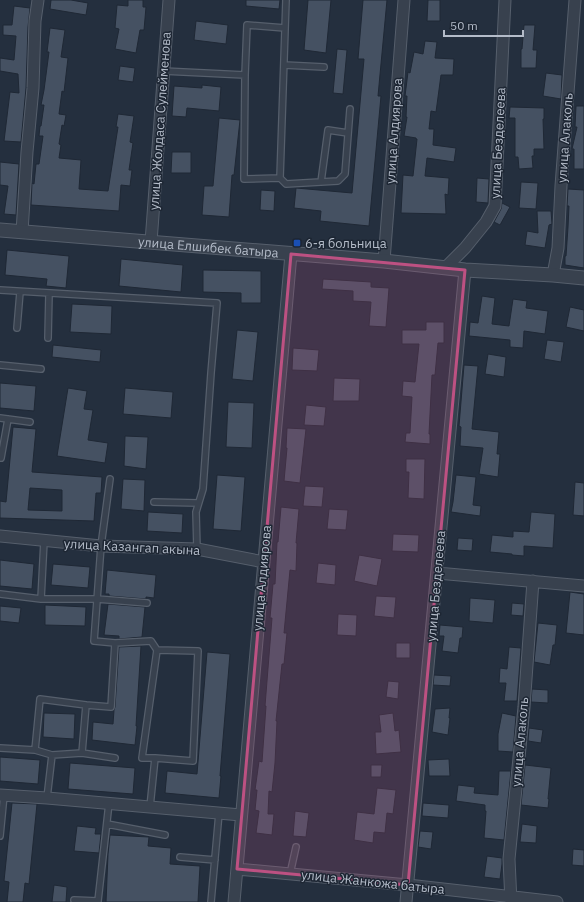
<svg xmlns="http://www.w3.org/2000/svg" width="584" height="902" font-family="'IBM Plex Sans',sans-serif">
<rect width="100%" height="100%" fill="#242f3e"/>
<path fill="#455162" stroke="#1f2835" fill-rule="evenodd" d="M51,0H71L88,3L86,15L50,9Z
M128,0H143V7H146L144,30H140L136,53L115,49L119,29L115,28L117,5L128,6Z
M246,0H280L279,9L246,6Z
M308,0H331L326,53L304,50Z
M363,0H387L378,96H381L369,226L320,221L321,211L294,208L296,188L352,193L364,59H358Z
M428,0H440V21H427Z
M14,6L30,8L28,27L26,88L21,142L4,141L10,92L19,93L18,74L0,71V58L14,60L16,36L3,35V25H12Z
M196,21L228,25L226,44L194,40Z
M524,25H535L533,50H537L536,68H521V49H522Z
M50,28L65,30L61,57L68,58L64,92L62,91L59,114L66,115L64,126L62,125L59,144L61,145L59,158L81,160L79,189L108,191L118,127H116L118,114L134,116L130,142L133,143L129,170H132L130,186L121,185L119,211L31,205L32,183L34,184L36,164H39L43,136H39L40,126H41L44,105H41L44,90L49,52H47Z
M425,41L437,42L435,58L454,59L453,75H441L436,112L431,111L429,129H434L433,145L456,148L454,162L427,158L425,176L449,178L448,195L445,194L446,214L401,213L403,175L413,176L417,139H416V138L404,136L407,117H406L407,96H405L408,72L410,73L414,52L423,54Z
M337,49L347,50L343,94L333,93Z
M120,66L135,68L133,82L118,80Z
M546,73L562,75L561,99L543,96Z
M202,85L221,87L219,111L187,108L186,117L172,116L174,86L202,88Z
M576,106H584V169H574V149H572L577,127H575Z
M510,107L544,108V119H543L544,149H534V156H532L533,168L519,169L518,157H515V118H509Z
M219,118L240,120L234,175H232L229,217L202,215L204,186H213Z
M172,152H191V173H171Z
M0,162L19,164L16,215L4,214L8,186L0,185Z
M477,178L489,179L488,203L476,202Z
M521,182L538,183L536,209L519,208Z
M568,189L584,190V268L565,265V256H566L568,227L569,206H567Z
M261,190L275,191L274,211L260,210Z
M502,203L510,207L500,225L494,222L501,209Z
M537,211H551L552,224L549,225L545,248L525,245L527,231L538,233Z
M7,250L69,256L66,288L46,286L47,279L5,275Z
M121,259L183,265L181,292L119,286Z
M203,270L261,271V303H241V293L203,292Z
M323,279L371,282V287L389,288L386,327L369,326L371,302L353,301V291L322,289Z
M482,296L495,298L492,324L509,326L513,299L527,301L526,308L548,311L545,334L524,331L523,348L510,347V340L469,336L470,322L478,323Z
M72,304L112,306L111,334L70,332Z
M570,307L584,310V331L566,327Z
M426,322H444V343H438L435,375H432L429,434H430V444L405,442L406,433H410L412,397L402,396L403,381L415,382L419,344H402V330H426Z
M237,330L258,332L253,381L232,379Z
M547,340L564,342L561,362L544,359Z
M53,345L101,350L100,362L52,357Z
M293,348L319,350L317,371L292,370Z
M488,354L506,357L504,377L485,374Z
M464,365L478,366L472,429L499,432L497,454H500L498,477L479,474L483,448L460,446L461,427L459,426Z
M334,378L360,379L359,401H333Z
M0,383L36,386L34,411L0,408Z
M68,388L87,391L84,409L93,410L88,440L108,443L105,463L57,456Z
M125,388L173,392L171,418L123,414Z
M228,402L254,403L252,448L226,447Z
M306,405L326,407L324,426L304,425Z
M13,427L36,429L32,472L102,477L101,493H96L94,521L0,518V501L6,502ZM30,488L62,490V511L28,510Z
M287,428L306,429L300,483L284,481L287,448H286Z
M125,436L148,437L146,469L124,466Z
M406,459H425L424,499L408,498L409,472H406Z
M217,475L245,477L241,531L213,529Z
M456,475L476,477L473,505L481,506L480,516L451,512L453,502Z
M123,479L145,480L144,511L121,509Z
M575,482L584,483V516L573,515Z
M305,486L324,487L322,507L303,506Z
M281,507L299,509L296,543H297L296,571L290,570L284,633H287L284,664H282L276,721H277L275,763L272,792L269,791L268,814H274L272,835L256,833L259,811L255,810L257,790H255L259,761L262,762L266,706H265L272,618H270L273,584H275L277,542H278Z
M329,509L348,510L346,530L327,529Z
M148,512L183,514L182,533L147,531Z
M531,512L555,514L553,548L524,546V556L512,555V554L490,552L492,535L513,537V531L529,532Z
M393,534L419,535L418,552L392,551Z
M458,538L473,539L472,551L457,550Z
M359,555L382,559L377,586L354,581Z
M0,560L34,564L32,589L0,586Z
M318,563L336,565L335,585L316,583Z
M53,564L90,567L88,588L51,585Z
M107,570L156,575L154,598L146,597V599L109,596V594H105Z
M570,592L584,594V635L566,633Z
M376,596L396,597L394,618L374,616Z
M470,598L495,600L493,623L469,621Z
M512,603L524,604L523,616L511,615Z
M108,604L145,607L142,637L119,639V636L104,635Z
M45,605L86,607L85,626L45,625Z
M0,606L21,608L19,623L0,621Z
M338,614L357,615L356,636L337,635Z
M538,623L557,625L555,645H553L550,665L534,662Z
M440,625L463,627L462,638H460L458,653L442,651L444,636H439Z
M396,643H410V658H396Z
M141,646L136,726H137L135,745L92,740L93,722L113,724L114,710L115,707L119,647Z
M509,647L521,648L517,701H504L506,683H499L500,668L507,669Z
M207,652L230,654L220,776H221L219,798L165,793L167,771L197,774Z
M434,675L451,676L450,686L433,685Z
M388,681L399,682L398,699L386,697Z
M532,689L548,690V703L531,702Z
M450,708L449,718H450L448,735L432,732L435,709Z
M44,713L75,714L74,739L43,737Z
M393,713L395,731L399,730L401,752L376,754L375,732H381L379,715Z
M502,713L516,716L513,752L498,751V734Z
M529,728L543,730L541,743L528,741Z
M0,757L40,760L38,784L0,781Z
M449,759L450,776H429L428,760Z
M70,763L135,768L133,794L68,789Z
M371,765H382L381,777H371Z
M525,765L551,768L548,799H549L548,808L521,805Z
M499,771H511L504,840L484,838L486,811H485V805L456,801L458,785L475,787L474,793L498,795Z
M377,788L396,790L393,814L387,813L385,833L374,832L373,843L354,840L357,812L374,814Z
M12,803L37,804L29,884L25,883L23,902H7L9,882L4,881Z
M423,803L449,805L448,818L422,816Z
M295,811L309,813L306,837L293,836Z
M522,824L537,826L536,843L520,842Z
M77,826L96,828L95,834H101L99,853L74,851Z
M420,831L433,832L431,849L418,847Z
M110,835L149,837L148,846L171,848L170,864L200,866L198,902H106L108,854Z
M573,849L584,850V866L572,865Z
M487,856L502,858V864L500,879L484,877Z
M54,885L67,887L66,902H52Z"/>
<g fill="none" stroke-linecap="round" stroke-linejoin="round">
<defs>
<path id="service" d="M286,0L280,178L286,184L338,181L345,174L350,109
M284,65L324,67
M163,71L245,75
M280,178L244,179L245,75L247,25L285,28
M321,182L328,130L348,133
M0,290L217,303L211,373L203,489L196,512L197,549
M17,328L20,292
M48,338L49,294
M0,365L41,369
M0,418L30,422
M1,458L8,419
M154,502L198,503
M0,594L41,599L44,541
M41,599H97L147,603
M115,643L151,641L157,650L198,651L193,761L155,758L150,807
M0,748L35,750L52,755
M35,750L40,699L86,705
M82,753L115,758
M155,758H142L157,650
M47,798L52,755L82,753L86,705L111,707L115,643L94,641L101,546L110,479
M107,824L165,835
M0,836L4,795
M180,857L215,860
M290,874L296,847
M74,900L98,901L109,803
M211,902L219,813"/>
<path id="minor" d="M22,232L27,152L33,88L35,21L38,0
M151,242L169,0
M384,261L404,0
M445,268L465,248L486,222L495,206L505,0
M553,275L558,248L561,186L575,0
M0,536L101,546L197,549L264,562
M437,573L584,586
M0,795L47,798L241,815
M237,869L408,885L557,902
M234,902L291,254
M406,902L465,270
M511,902L509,859L524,707L533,581"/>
<g id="tertiary">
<path id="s1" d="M0,230L384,261L465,270L553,275L584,278"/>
</g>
</defs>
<use href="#service" stroke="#565f6c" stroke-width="8"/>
<use href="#minor" stroke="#565f6c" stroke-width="13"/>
<use href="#tertiary" stroke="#565f6c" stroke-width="15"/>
<use href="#service" stroke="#38414e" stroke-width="5.5"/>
<use href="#minor" stroke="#38414e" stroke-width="11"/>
<use href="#tertiary" stroke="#38414e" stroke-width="13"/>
</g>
<path fill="#bd5182" fill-opacity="0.2" stroke="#bd5182" stroke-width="3" stroke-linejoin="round" d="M291,254L465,270L408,885L237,869Z"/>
<rect fill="#1a4fb4" stroke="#1d2633" stroke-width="1.5" x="293" y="239" width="8" height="8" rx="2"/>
<g text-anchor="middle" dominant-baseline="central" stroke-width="3" stroke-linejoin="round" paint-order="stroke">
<g font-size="13" fill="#b4bcc9" stroke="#1d2633">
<text transform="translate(160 121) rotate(-86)">улица Жолдаса Сулейменова</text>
<text transform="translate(394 131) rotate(-86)">улица Алдиярова</text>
<text transform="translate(565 138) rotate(-86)">улица Алаколь</text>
<text transform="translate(498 143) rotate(-87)">улица Безделеева</text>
<text stroke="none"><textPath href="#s1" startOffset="209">улица Елшибек батыра</textPath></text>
<text transform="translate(132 547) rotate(3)">улица Казангап акына</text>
<text transform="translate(262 578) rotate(-85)">улица Алдиярова</text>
<text transform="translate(436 586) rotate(-85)">улица Безделеева</text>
<text transform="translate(520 742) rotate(-85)">улица Алаколь</text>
<text transform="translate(373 882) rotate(6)">улица Жанкожа батыра</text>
</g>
<g font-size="13" fill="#b4bcc9" stroke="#1d2633" text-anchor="start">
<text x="305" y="243">6-я больница</text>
</g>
</g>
<path d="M444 30v6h79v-6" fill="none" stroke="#b4bcc9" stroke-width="2"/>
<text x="450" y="30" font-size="12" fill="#b4bcc9" stroke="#1d2633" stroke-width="3" paint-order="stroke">50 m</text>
</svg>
